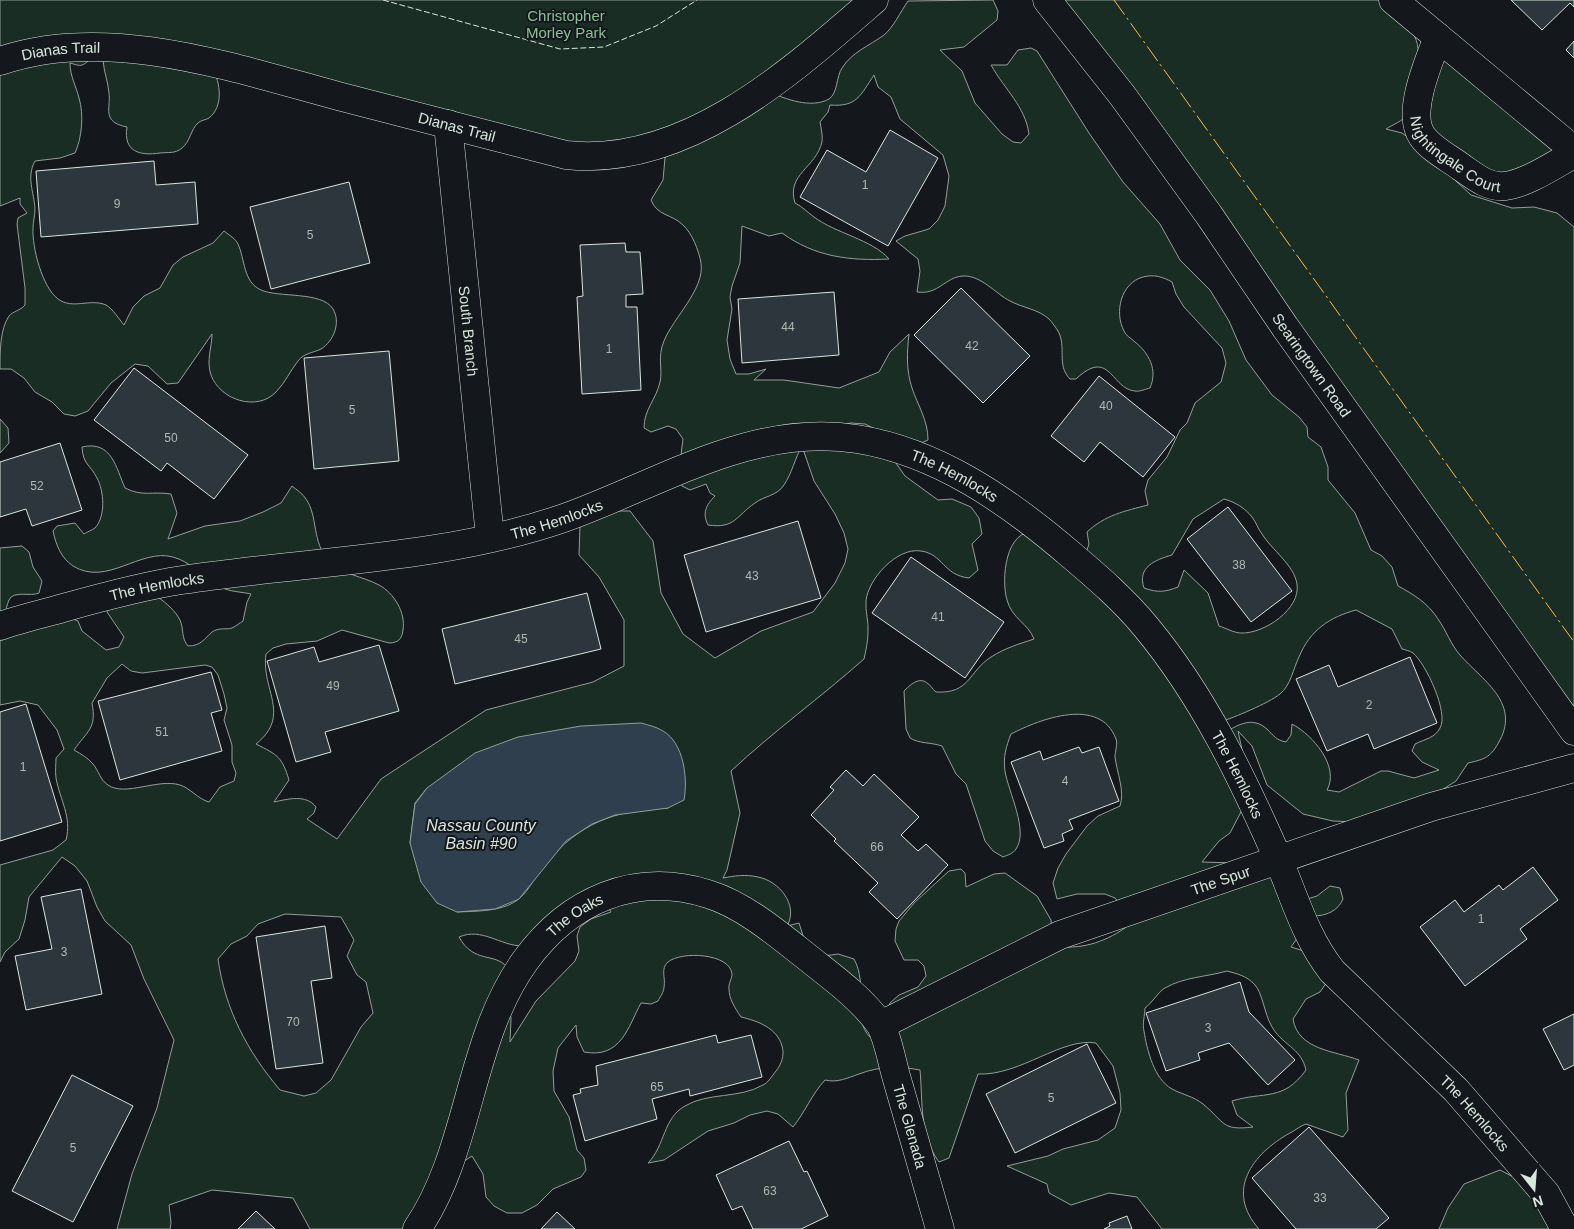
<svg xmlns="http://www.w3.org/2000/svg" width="1574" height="1229" font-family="Arial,sans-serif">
<rect width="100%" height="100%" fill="#14181c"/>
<path fill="#1a2d24" stroke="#939e99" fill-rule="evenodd" d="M0,0H881L769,92C786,99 811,109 829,99C838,93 836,77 842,68C852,52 869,46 884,35C893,28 901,11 908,1L993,0L998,11L997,20L964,47L940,50L962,71L975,103L1002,134L1013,142L1021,143L1029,134C1025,106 1005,90 991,65H1007L1018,50L1031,48L1037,51L1089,133L1123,182L1160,224L1180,260L1210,290L1229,321L1246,360L1272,395L1299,417L1307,427L1308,437L1321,447L1328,467V480L1355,513L1371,550L1382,556L1392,567L1398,586C1413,594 1428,603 1438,619C1446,630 1451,645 1460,655C1481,679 1520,702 1500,740C1491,757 1486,759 1468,763L1456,781L1415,807L1355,822L1333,821L1303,814L1267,785L1252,746L1238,731L1245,764L1242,810L1230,833L1219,841L1202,862L1235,863L1279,872L1307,899L1317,896L1330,886L1340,888L1343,899C1338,911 1326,916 1313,916L1291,947L1304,951L1327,982L1320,992L1306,999L1293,1019C1298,1050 1335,1051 1359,1060L1346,1093L1348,1130L1343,1137L1306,1124C1300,1126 1296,1130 1290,1133C1252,1154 1225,1191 1259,1229H1162L1137,1197L1109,1193L1071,1205L1049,1193L1047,1184L1007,1166L1048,1156L1063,1149L1098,1140L1115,1128L1121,1110L1120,1093L1113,1066L1096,1043C1062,1037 1020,1076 978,1074L949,1158L939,1162C919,1135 923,1102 920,1070C898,1066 880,1066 859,1074C847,1078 838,1083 825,1080C812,1094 805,1112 793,1127L778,1114L767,1111L750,1115L734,1123L708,1131L664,1160L648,1163C665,1146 663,1118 685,1106C708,1092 739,1099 763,1085C768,1083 772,1076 776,1071C781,1065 785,1055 782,1046C777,1028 758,1021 741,1017C735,1008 729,999 729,989C728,984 732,979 732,974C730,953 681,951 668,962C660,969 666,978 664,987C664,992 660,997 658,1001L651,1004L641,1003C628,1027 621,1059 584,1052L577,1037L576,1025L558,1048L553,1071L554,1091L569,1117L577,1150L584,1158L586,1170L581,1177L553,1189L537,1205L522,1213H507L494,1206L486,1197L483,1174L472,1156L455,1167L417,1229H310L293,1198L212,1190L169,1205L171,1223L170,1229H117L132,1174L157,1108L174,1040L144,979L131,945L105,921L97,907L87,881L75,866L62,857L29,897L25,920L19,939L5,952L0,962V865L53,850L66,840C72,817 60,800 56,778C55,771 56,764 56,758L64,749L57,730L38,705L20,701L0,705V548L22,546L29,552L33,567L42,581L39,593C31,597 13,590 9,600C7,604 6,611 4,615L68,617L78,621L82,631L106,650L119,647L124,637L107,612L109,597L145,587C157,597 173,606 180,620C184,629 181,638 188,646C201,646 204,639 212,632C219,627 226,630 232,628C236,626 240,623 243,621L247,602L251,594C243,592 233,592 225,589C206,582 193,562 173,557C140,548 107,587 73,566C61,558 56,545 53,531L57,526L75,523L84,534C87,532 92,530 95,528C106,516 104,491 97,478C90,464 83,465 82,447C112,440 116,468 125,488C143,497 151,491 171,494L177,513L168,539L205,526L240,521L263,512L281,503L292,486C297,490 303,494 306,499C318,516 312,542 328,560C343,575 362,576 379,585C394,593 406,613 403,630C402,639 398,643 389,643L342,630L317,641L286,644L273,648L266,654C261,690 292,715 256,744C278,755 282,757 289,780L274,802C288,799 306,794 316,807L314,813L307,819L337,839L381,779L486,710L593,682L624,666V620L599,577L579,555L580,526L600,511H630L653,541L661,593L683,634L715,658L761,631L813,612L835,583L845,563L848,549L844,533L835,514L814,481L802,446C795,458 792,473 784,485C777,496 764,496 755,503C736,516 735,529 708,525C702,513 706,505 715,496L710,493L706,484L690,490L682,486L679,471L683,439L676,429L668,426L651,432L644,428C644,409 656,400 660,382C663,370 657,357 664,341C673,318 705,289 701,263C699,251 692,233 683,225C672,214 657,216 651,200L663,180L665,158L675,148L614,156L213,68C220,83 224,106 209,118C206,120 201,120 198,123C191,129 190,142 182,148C175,154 168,152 160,153C140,156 123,152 127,127C101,122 111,108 109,93C108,82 104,72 103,60L85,55L88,61C81,68 78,65 70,63C70,76 76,86 79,98C84,114 82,138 75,153L60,158L35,161C26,178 34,191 35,209C35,215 33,222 33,228C32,247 42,287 58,299C73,310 90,298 106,305C113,309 119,319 124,325L133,307L144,296L160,288L173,265L183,257L213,243L224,231C229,235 236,239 238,244C245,259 243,282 261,290C279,298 322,291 333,309C341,322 334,341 321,349C313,353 304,353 298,361C290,371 285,383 276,392C257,412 220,400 211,375C206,361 212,347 212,334L178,383L167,384L148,366L135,364L111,383L88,411L75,416L64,414L52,402L35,392L24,378L11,369H0C0,351 0,329 9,316C13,311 20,311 25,305V288L17,224L18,218L27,213L20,204V198L0,206ZM874,75L878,87L891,97L900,119L943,155L949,176L945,206L938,220L929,229L905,236L896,241L918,259L920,271L917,292C939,295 945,277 963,276C981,275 996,294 1010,301C1023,308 1038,309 1049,319C1052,322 1056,328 1058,331C1067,347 1056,365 1070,379H1076C1110,347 1111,389 1135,391C1139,392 1146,389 1150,388C1158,370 1149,353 1135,342C1131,338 1126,336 1124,331C1114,312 1121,283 1143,277C1154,274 1163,277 1172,282L1176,294L1184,307L1222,348L1226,363L1221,382L1195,403L1187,423L1180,430L1167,457L1148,480L1145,491L1148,505C1125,511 1105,515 1087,532L1089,544L1087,550C1073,545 1050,533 1036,532C1005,528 1001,580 1007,600C1012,619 1028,623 1034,639C1019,644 1005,648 991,657C968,672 970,694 936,692C932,689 931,685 927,683C919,676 909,686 904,691L906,729L910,738C920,744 930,742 942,746L956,774L966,784L985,841L993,851L1003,857C1008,855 1014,853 1016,849C1029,831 1008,791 1005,771C1003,757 1006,747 1011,734C1040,719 1100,696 1116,739C1118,744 1115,751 1115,757C1117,773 1125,791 1120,806L1098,816L1087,826L1066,854L1058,868L1053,883L1057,899L1077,894H1105L1115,898L1128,912L1125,928C1103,943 1080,950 1053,946L1051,920L1037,896L1012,878L1005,873L994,874L966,887L965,873L961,869L949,871L915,902L899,921L896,929L895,941L904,960H918L924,966L926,976L918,987L899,995L890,1003L880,1028L870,1037C851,1018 869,986 854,959L838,954L824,956L806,945L799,923L787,926C799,905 779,881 758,877C745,874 734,876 723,878L727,870L740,813L731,771C774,731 821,697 864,659C866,650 868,641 868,632C869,622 865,611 866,601C868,579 897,547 921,551C943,554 943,575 969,578L978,570L972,544L982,534L979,518L971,507L952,499L938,500L905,476L893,459L832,427L851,423L865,424L912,447L928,440C928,420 918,406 912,388C906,370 907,352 909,334L890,352L879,372L839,388L784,380H754L766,369L749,374H736L730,359L727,340L732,309L730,297L732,286L740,263L742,226L769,236L782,233C815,257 850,261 889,259C873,240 835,233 814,217C807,212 803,207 795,203C786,174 816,168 822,142C823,136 821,128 820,122L828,112L830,105C857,107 860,96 874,75ZM1224,499C1235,502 1245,508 1252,517C1256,522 1258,529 1262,534C1272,550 1294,565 1297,584C1301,609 1264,634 1241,633C1234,633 1226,628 1219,626L1208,593L1184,570L1178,587C1165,592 1158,593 1144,588C1137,567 1155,560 1172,555L1193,519ZM1356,610L1392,629L1402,649C1406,650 1410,651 1413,653C1426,664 1449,713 1440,728C1435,738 1425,739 1415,744L1412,751L1422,762L1439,770L1414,778L1388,771H1381L1339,792L1327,790C1340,767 1313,735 1292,724L1291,735L1286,742C1276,740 1274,736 1267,729C1251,715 1236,726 1221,735L1220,722C1233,718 1269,703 1280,694C1291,685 1293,669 1299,657C1310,630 1330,617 1356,610ZM122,664L131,671L142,673L205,665L212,667L218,675L224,694L227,708L224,720L232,745V762L236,773L234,781L220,787L209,802C198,799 190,788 180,785C158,778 125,797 108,785C100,780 99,771 93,764C88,758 81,754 74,750C87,731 97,729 92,703L107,678ZM427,788L668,808C614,810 580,823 545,864C536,875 530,889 520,898C504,912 477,911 457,912L410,843L415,803ZM605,903L611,912L591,919L580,927L577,936L579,951L575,961L536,1001L510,1042L511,1018L506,994L507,967C494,952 474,964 459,937C482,927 500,946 523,946ZM285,914L341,917L354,940L347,956L357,975L366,982L373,1013L361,1027L331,1080L316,1093L304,1096L280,1090C247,1051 225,1009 218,959L231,944L247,936L258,924ZM1227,971C1238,974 1247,976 1255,985C1262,992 1265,1015 1271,1025C1281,1045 1301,1047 1306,1070C1283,1102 1264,1091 1232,1101L1237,1115L1253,1127C1221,1131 1225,1122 1203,1104C1193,1096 1183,1095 1172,1089C1154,1079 1147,1050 1144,1031C1142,1024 1145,1015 1145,1008C1152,1003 1160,990 1165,988C1184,977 1206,977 1227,971Z
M1057,0H1381C1392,11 1408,23 1415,37C1423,54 1417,97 1408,113C1403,122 1393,124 1386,129L1402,133L1443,163L1455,180L1471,195L1512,208L1534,207L1557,213L1574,227V731Z
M1441,46L1564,151L1502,179L1427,128Z
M0,419L8,428L9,443L0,453Z
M1500,1170L1546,1194L1565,1229H1439L1448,1208L1464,1184Z"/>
<path fill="#2f3f4d" stroke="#939e99" d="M641,723C648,725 657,727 663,731C684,743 688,779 684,800L668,808L615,815L592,824L566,841L519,899L495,909L457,912L437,903L421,882L410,843L415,804L427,788L475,753L518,737L581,726Z"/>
<path fill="#2c363c" stroke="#d8e6dc" d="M1511,0H1574V7L1570,3L1542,30Z
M1574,41V58L1566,50Z
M890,130L938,158L888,246L800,197L827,150L866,172Z
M154,161L156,185L195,182L198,224L41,237L36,171Z
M349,182L370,263L271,289L250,207Z
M625,243L626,252H640L643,294L626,295V307H637L641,390L582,394L577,297L583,296L580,245Z
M961,288L1030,356L983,403L914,335Z
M834,292L839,355L742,363L738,299Z
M389,351L399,461L314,469L304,358Z
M134,368L248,455L214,499L167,463L161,471L94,420Z
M1099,376L1175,437L1143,477L1100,442L1084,462L1051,436Z
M60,443L82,510L32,526L26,509L0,517V462Z
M1228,507L1292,591L1251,622L1187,539Z
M798,521L821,598L706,632L684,555Z
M911,557L1004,622L965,678L872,613Z
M587,593L601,649L455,684L442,629Z
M379,645L399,711L325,732L331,752L296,762L267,661L314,647L319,662Z
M1410,657L1437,723L1374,749L1368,734L1327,751L1296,679L1329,665L1338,687Z
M211,672L222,710L211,713L222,751L120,780L98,701Z
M26,704L62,822L0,841V712Z
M1079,747L1082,753L1099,747L1119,801L1069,820L1073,829L1062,834L1064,841L1044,848L1011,762L1040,751L1043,760Z
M846,770L863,786L874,774L919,817L901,835L918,851L926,844L948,865L897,919L869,892L878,883L834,841L836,839L811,815L834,790L830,787Z
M1533,867L1558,900L1520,929L1527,939L1465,986L1420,927L1455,900L1464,912L1499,885L1503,890Z
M81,889L102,994L26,1010L15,956L52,949L41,897Z
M325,926L332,978L311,981L323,1063L276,1069L256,937Z
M1240,982L1249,1012L1295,1060L1268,1085L1229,1043L1198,1053L1200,1060L1166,1071L1146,1013Z
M1574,1014V1065L1564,1070L1543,1029Z
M716,1035L718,1043L751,1035L762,1077L690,1096L689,1089L652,1099L657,1119L585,1141L573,1095L581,1093L580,1089L598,1085L596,1066Z
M1087,1044L1116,1103L1015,1153L986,1094Z
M72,1075L133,1106L73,1222L12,1191Z
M1309,1127L1389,1218L1376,1229H1296L1252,1178Z
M789,1141L804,1172L807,1171L828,1216L801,1229H753L742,1206L732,1210L716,1175Z
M256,1211L275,1229H238Z
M557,1212L575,1229H541Z
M1127,1216L1132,1229H1104L1110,1226L1109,1223Z"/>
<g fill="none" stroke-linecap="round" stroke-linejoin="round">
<defs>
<g id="street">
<path d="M1393,0L1574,150"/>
<path id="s1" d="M1438,37C1429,61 1406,113 1422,136C1431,149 1449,158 1461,167C1474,176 1488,188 1505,186C1526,184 1555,164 1574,154"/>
<path id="s2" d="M0,61C107,24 234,68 338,96C414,115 490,135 566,155C685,168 790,73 874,0"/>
<path id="s3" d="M448,124L490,537"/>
<path id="s4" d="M0,626C20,619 42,614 63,608C102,597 142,586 182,580C307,561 440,560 561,519C656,486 751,422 857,439C938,452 1008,501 1070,554C1096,576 1124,600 1146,627C1204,697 1243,779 1279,861C1295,899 1306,938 1332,971L1456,1090L1546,1194L1565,1229"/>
<path id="s5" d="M881,1025L1060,935L1431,807L1574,768"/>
<path id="s6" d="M417,1229C471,1150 468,1040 525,961C569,900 635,871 708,894C744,905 778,934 807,957C832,977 860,997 879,1023C887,1034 892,1062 896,1076C911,1127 925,1178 940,1229"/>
</g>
<g id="primary">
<path id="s7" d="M1047,0L1122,95L1209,215L1285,327L1574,731"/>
</g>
</defs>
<use href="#street" stroke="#d8e6dc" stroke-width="29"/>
<use href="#primary" stroke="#d8e6dc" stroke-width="29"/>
<use href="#street" stroke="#14181c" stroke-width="28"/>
<use href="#primary" stroke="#14181c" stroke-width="28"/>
<path stroke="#d8e6dc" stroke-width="1" stroke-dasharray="6 2.5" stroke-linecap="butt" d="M383,0L560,49L604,47L656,26L697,0"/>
<path stroke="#ffb74d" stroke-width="1" stroke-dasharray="18 4 2.5 4" stroke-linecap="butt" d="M1114,0L1574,642"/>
</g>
<g text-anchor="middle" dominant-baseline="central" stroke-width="4" stroke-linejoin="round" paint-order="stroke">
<g font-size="12" fill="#adbab4">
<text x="865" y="185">1</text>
<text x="117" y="204">9</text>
<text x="310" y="235">5</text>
<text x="788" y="327">44</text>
<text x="972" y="346">42</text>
<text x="609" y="349">1</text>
<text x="1106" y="406">40</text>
<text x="352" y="410">5</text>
<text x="171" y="438">50</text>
<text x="37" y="486">52</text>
<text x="1239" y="565">38</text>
<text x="752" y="576">43</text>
<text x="938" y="617">41</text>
<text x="521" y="639">45</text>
<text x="333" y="686">49</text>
<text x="1369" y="705">2</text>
<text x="162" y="732">51</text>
<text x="23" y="767">1</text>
<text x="1065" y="781">4</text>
<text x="877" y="847">66</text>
<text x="1481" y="919">1</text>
<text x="64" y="952">3</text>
<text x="293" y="1022">70</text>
<text x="1208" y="1028">3</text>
<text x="657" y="1087">65</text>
<text x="1051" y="1098">5</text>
<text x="73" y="1148">5</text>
<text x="770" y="1191">63</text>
<text x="1320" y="1198">33</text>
</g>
<g font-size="15" fill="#8ac095" stroke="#14181c">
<text x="566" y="15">Christopher<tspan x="566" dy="17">Morley Park</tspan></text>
</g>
<g font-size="15" fill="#d8e6dc" stroke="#14181c">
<text stroke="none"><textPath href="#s2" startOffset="62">Dianas Trail</textPath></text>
<text stroke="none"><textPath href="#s2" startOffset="468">Dianas Trail</textPath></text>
<text stroke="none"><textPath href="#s1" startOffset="140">Nightingale Court</textPath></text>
<text stroke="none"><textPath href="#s3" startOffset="208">South Branch</textPath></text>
<text stroke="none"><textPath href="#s7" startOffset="451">Searingtown Road</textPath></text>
<text stroke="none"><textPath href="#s4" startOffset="988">The Hemlocks</textPath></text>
<text stroke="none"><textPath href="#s4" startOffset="568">The Hemlocks</textPath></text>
<text stroke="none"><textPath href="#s4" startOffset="162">The Hemlocks</textPath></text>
<text stroke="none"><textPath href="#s4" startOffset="1408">The Hemlocks</textPath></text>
<text stroke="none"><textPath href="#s5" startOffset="370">The Spur</textPath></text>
<text stroke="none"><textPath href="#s6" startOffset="359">The Oaks</textPath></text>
<text stroke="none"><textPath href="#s4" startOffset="1828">The Hemlocks</textPath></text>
<text stroke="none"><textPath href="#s6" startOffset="824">The Glenada</textPath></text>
</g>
<g font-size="16" font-style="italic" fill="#d8e6dc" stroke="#14181c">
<text x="481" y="825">Nassau County<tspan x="481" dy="18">Basin #90</tspan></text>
</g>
</g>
<g transform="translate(1534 1189) rotate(163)" stroke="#14181c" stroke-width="4" paint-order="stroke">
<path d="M0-4L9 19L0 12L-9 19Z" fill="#d8e6dc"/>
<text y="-8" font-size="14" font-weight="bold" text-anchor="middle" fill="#d8e6dc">N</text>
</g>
</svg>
